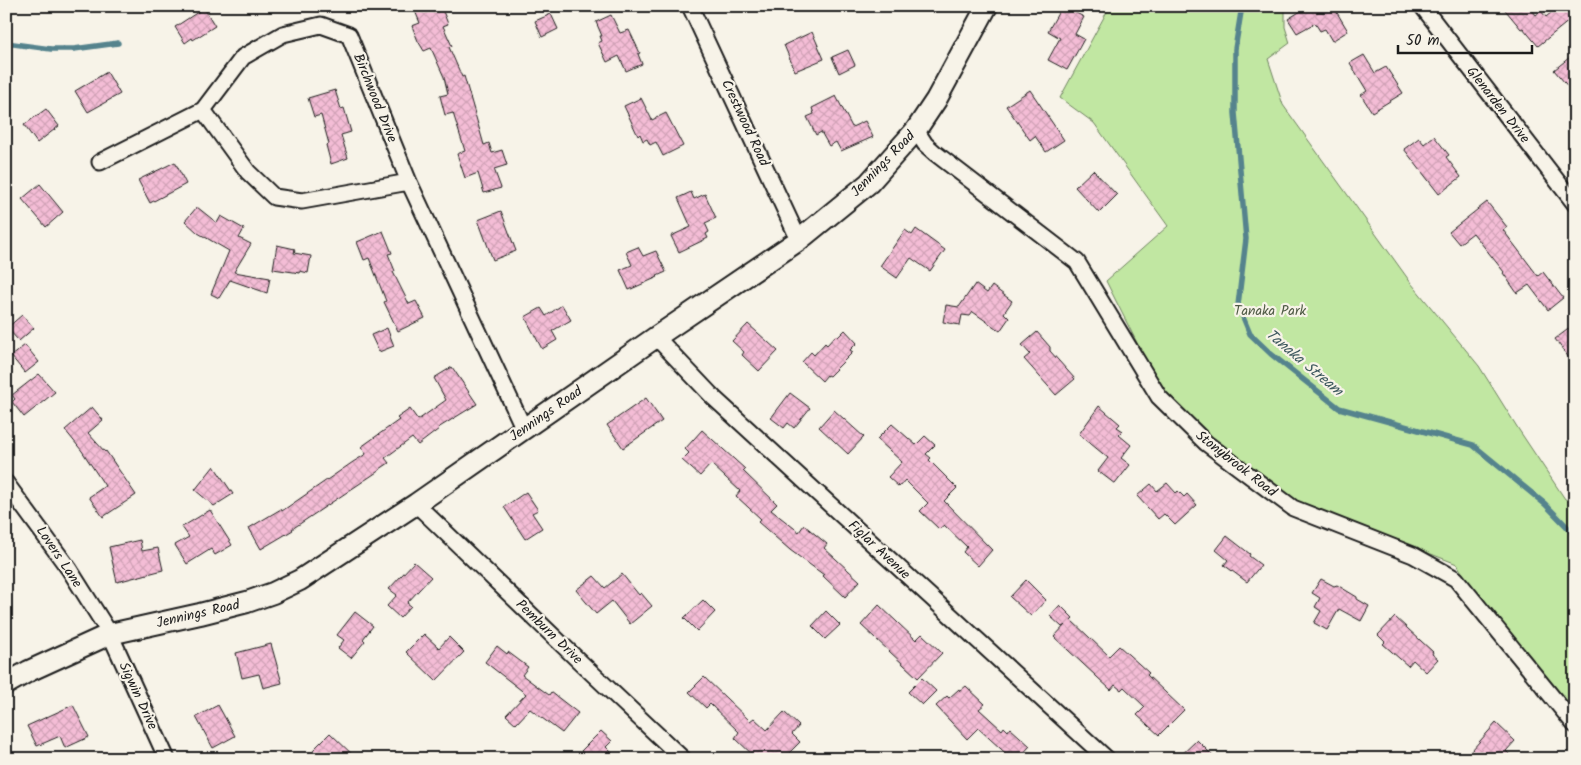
<svg xmlns="http://www.w3.org/2000/svg" width="1581" height="765" font-family="Kalam,sans-serif">
<defs>
<pattern id="building-cross-hatch" width="8" height="8" patternUnits="userSpaceOnUse" patternTransform="scale(1.25)"><rect width="8" height="8" fill="#f4bdd6"/><path d="M0 0l8 8M0 8l8-8" fill="none" stroke="#d1a2b7"/></pattern>
</defs>
<rect width="100%" height="100%" fill="#f7f3e8"/>
<filter id="ink" filterUnits="userSpaceOnUse"><feTurbulence type="fractalNoise" baseFrequency=".02" numOctaves="2"/><feDisplacementMap in="SourceGraphic" scale="10" xChannelSelector="R" yChannelSelector="G"/><feConvolveMatrix kernelMatrix="1 2 1 2 8 2 1 2 1" color-interpolation-filters="sRGB"/></filter>
<g filter="url(#ink)">
<path fill="#c1e7a2" stroke="#6e825f" d="M1110,6H1285V27L1290,43L1268,59L1283,105L1411,283L1479,366L1519,430L1565,499L1575,502V714L1474,593L1457,564L1291,500L1212,438L1160,389L1106,281L1168,226L1094,123L1060,98Z"/>
<g fill="none" stroke-linecap="round" stroke-linejoin="round">
<path stroke="#54838d" stroke-width="5.5" d="M1242,6L1235,49V113L1246,239L1238,305L1250,334L1271,354L1339,408L1473,445L1545,504L1575,535
M6,43L51,49H74L118,43"/>
</g>
<path fill="url(#building-cross-hatch)" stroke="#1c1c1c" d="M413,6H441L448,24L443,26L452,46L449,47L462,77L464,76L484,145L489,143L492,153L502,150L507,165L494,169L501,188L484,193L478,173L465,178L457,154L465,151L453,113L445,115L440,96L448,94L444,77L431,48L424,51L418,41L412,26L420,23Z
M1062,6L1084,17L1075,34L1084,39L1067,70L1048,60L1060,38L1048,31Z
M1309,6H1333L1348,31L1332,41L1325,29L1320,31L1315,23L1297,33L1288,19Z
M1502,6H1529L1536,15L1541,11L1546,17L1559,6H1569L1575,13V16L1538,46L1523,28L1521,29Z
M204,8L215,26L193,40L192,38L185,43L175,27Z
M551,14L558,29L542,37L535,21Z
M611,15L620,33L629,30L640,53L638,54L642,64L626,71L619,56L607,62L598,43L602,41L600,36H602L596,22Z
M812,32L824,59L795,71L784,45Z
M848,50L855,65L839,73L832,57Z
M1575,53V95L1554,70Z
M1364,55L1375,73L1386,67L1403,93L1372,112L1361,95L1367,91L1350,63Z
M107,72L120,94L88,112L75,91Z
M335,90L341,109L344,108L351,132L341,135L348,158L331,164L326,145L329,144L321,115L314,117L308,98Z
M1030,90L1064,140L1046,152L1035,136L1030,140L1006,106Z
M836,96L852,127L865,121L873,137L841,151L836,142L829,146L821,132L816,135L807,117L814,114L812,108Z
M641,98L652,120L666,113L683,146L663,156L656,142L650,145L647,139L643,141L640,134L638,136L624,106Z
M46,109L59,126L37,143L24,125Z
M1434,136L1449,155L1446,157L1461,177L1439,194L1404,149L1419,138L1424,144Z
M175,162L186,184L150,203L138,180Z
M1093,170L1117,195L1099,213L1075,187Z
M40,184L63,212L46,227L22,199Z
M691,192L694,199L705,194L716,218L705,223L709,232L706,234L708,238L679,252L671,236L691,227L678,198Z
M1487,202L1507,227L1503,230L1538,276L1543,272L1563,298L1548,310L1529,285L1517,293L1503,273L1504,272L1473,233L1459,244L1449,232Z
M197,207L217,223L221,216L244,229L239,238L251,244L234,272L270,278L267,293L230,280L219,298L211,294L229,251L198,233L185,221Z
M501,211L516,251L493,260L478,220Z
M916,229L945,250L930,271L911,258L897,278L880,266L905,230L912,235Z
M383,231L392,253L388,254L395,271L393,272L409,304L416,301L425,318L398,331L384,302L386,301L369,258L364,260L357,242Z
M277,245L295,249L294,253L311,256L308,273L300,271V273L273,269Z
M638,247L643,256L656,251L666,272L657,276L658,277L629,290L620,270L632,265L626,252Z
M975,284L987,293L992,286L1012,301L1004,313L1009,318L1000,331L973,312L970,316L962,315L960,325L943,322L946,305L959,307Z
M562,305L571,320L552,331L557,340L542,349L525,317L541,308L546,316Z
M22,315L34,328L19,341L7,328Z
M748,324L778,351L759,371L742,355L744,352L732,341Z
M1575,324V366L1555,339Z
M387,328L394,346L379,352L371,335Z
M845,330L857,343L850,350L853,352L829,376L827,375L822,381L802,362L811,352L814,355L825,343L827,345L836,335L838,337Z
M1037,332L1050,347V351L1075,379L1056,395L1024,359L1030,354L1022,345Z
M25,345L39,362L25,373L11,356Z
M452,367L477,404L438,428L439,429L418,445L412,438L385,458L389,463L380,469V470L292,529L293,530L261,549L249,528L281,509L282,511L353,462L366,454L361,447L399,420L397,418L410,409L418,420L446,400L434,378Z
M39,374L55,392L24,417L12,402L15,399L12,395Z
M790,393L810,408L794,428L788,423L784,428L771,418Z
M646,398L662,421L623,448L607,425Z
M1099,406L1120,424L1117,427L1123,431L1119,435L1131,445L1121,458L1130,465L1115,484L1098,471L1108,458L1079,434Z
M92,407L103,420L88,433L105,452L106,451L136,495L103,517L89,497L105,486L82,451L65,430Z
M834,410L864,437L848,454L819,427Z
M892,424L916,445L925,436L935,445L926,454L931,458L929,460L957,488L944,501L992,550L978,566L963,552L967,547L944,525L939,529L920,511L928,503L905,480L899,487L888,477L902,462L877,439Z
M702,430L745,469L743,471L777,504L771,510L799,532L804,525L827,544L824,548L860,581L845,597L823,576L824,575L790,550L758,522L761,519L736,496L740,491L711,464L700,476L682,460L689,453L685,449Z
M214,466L233,494L214,506L195,490Z
M1167,483L1176,493L1178,491L1184,497L1187,494L1197,505L1175,525L1164,514L1158,519L1137,496L1151,484L1157,491Z
M526,492L538,510L532,513L542,528L525,539L504,507Z
M210,510L232,545L215,555L211,549L187,564L175,545L189,537L182,527Z
M1227,536L1250,554L1249,556L1261,565L1247,582L1224,565L1228,560L1216,550Z
M140,540L142,551L158,548L163,570L117,582L109,547Z
M414,562L431,577L407,603L411,606L400,618L387,606L397,595L389,589Z
M622,574L639,595L641,593L652,606L630,624L612,601L596,614L576,590L594,576L605,588Z
M1321,579L1334,586L1337,585L1357,597V599L1369,606L1361,621L1339,609L1327,630L1314,623L1321,611L1315,607L1320,598L1312,593Z
M1026,580L1046,600L1031,616L1010,597Z
M703,600L715,612L697,631L684,618Z
M879,605L916,640L922,634L942,653L918,678L861,625Z
M1060,605L1073,618L1071,620L1109,656L1119,646L1149,673L1147,675L1184,710L1159,735L1137,715L1145,707L1124,687L1121,690L1115,685L1111,690L1054,637L1065,625L1062,627L1050,616Z
M826,611L840,625L825,639L812,626Z
M355,612L373,626L363,639L365,641L351,658L338,648L344,640L337,635Z
M1395,617L1433,652L1432,654L1438,659L1426,672L1413,660L1408,666L1383,644L1385,642L1378,635Z
M424,634L439,648L449,637L464,652L436,681L406,652Z
M271,644L282,683L263,688L259,674L242,678L236,653Z
M497,646L507,654L508,652L528,667L522,675L549,695L551,692L578,713L562,733L530,709L516,724L506,715L526,694L485,662Z
M704,677L750,721L754,718L767,730L784,712L799,726L792,734L800,742L783,759H757L735,738L739,732L710,704L706,708L689,692Z
M922,678L936,691L922,705L908,692Z
M966,686L985,704L979,709L1002,730L1004,727L1008,731L1010,728L1030,746L1018,759H1012L978,728L967,739L936,706L947,696L949,698L959,689L960,691Z
M73,705L89,737L65,748L60,736L37,746L27,726Z
M218,705L235,736L213,748L196,717Z
M1496,723L1515,741L1506,751L1514,759H1464Z
M601,731L612,741L606,747L618,759H589L581,751Z
M330,733L357,759H322L313,750Z
M1197,740L1216,759H1177Z"/>
<g fill="none" stroke-linecap="round" stroke-linejoin="round">
<defs>
<path id="street" d="M690,6L799,240
M1422,6L1575,204
M203,110L248,172L274,197L302,201L409,182
M916,130L925,144L935,153L1077,262L1159,397L1206,443L1293,508L1413,555L1456,579L1575,725
M100,162L203,110L243,57L283,34L321,25L349,35L409,182L524,429
M656,337L714,398L1107,759
M6,483L69,569L110,634L167,759
M416,504L577,659L683,759"/>
<path id="secondary" d="M6,684L29,671L110,634L200,614L247,602L273,593L300,580L416,504L656,337L799,240L869,183L916,130L936,100L987,6"/>
</defs>
<use href="#street" stroke="#1c1c1c" stroke-width="19"/>
<use href="#secondary" stroke="#1c1c1c" stroke-width="24"/>
<use href="#street" stroke="#f7f3e8" stroke-width="15"/>
<use href="#secondary" stroke="#f7f3e8" stroke-width="20"/>
</g>
</g>
<g text-anchor="middle" dominant-baseline="central" stroke-width="4.5" stroke-linejoin="round" paint-order="stroke">
<g font-size="14" fill="#1c1c1c" stroke="#f7f3e8">
<text transform="translate(375 98) rotate(68)">Birchwood Drive</text>
<text transform="translate(1498 105) rotate(52)">Glenarden Drive</text>
<text transform="translate(745 123) rotate(65)">Crestwood Road</text>
<text transform="translate(883 164) rotate(-46)">Jennings Road</text>
<text transform="translate(546 414) rotate(-35)">Jennings Road</text>
<text transform="translate(1236 464) rotate(38)">Stonybrook Road</text>
<text transform="translate(879 550) rotate(43)">Figlar Avenue</text>
<text transform="translate(59 557) rotate(56)">Lovers Lane</text>
<text transform="translate(198 614) rotate(-13)">Jennings Road</text>
<text transform="translate(549 632) rotate(44)">Pemburn Drive</text>
<text transform="translate(138 696) rotate(65)">Sigwin Drive</text>
</g>
<g font-size="14" fill="#4e5944" stroke="#f7f3e8">
<text x="1270" y="311">Tanaka Park</text>
</g>
<g font-size="15" font-style="italic" fill="#3d585e" stroke="#f7f3e8">
<text transform="translate(1304 363) rotate(40)">Tanaka Stream</text>
</g>
</g>
<rect width="1581" height="765" fill="none" stroke="#f7f3e8" stroke-width="25"/>
<rect x="12" y="12" width="1556" height="740" fill="none" stroke="#1c1c1c" stroke-width="2" filter="url(#ink)"/>
<path d="M1398 45v8h134v-8" fill="none" stroke="#1c1c1c" stroke-width="2.5"/>
<text x="1406" y="45" font-size="15" fill="#1c1c1c" stroke="#f7f3e8" stroke-width="4" paint-order="stroke">50 m</text>
</svg>
